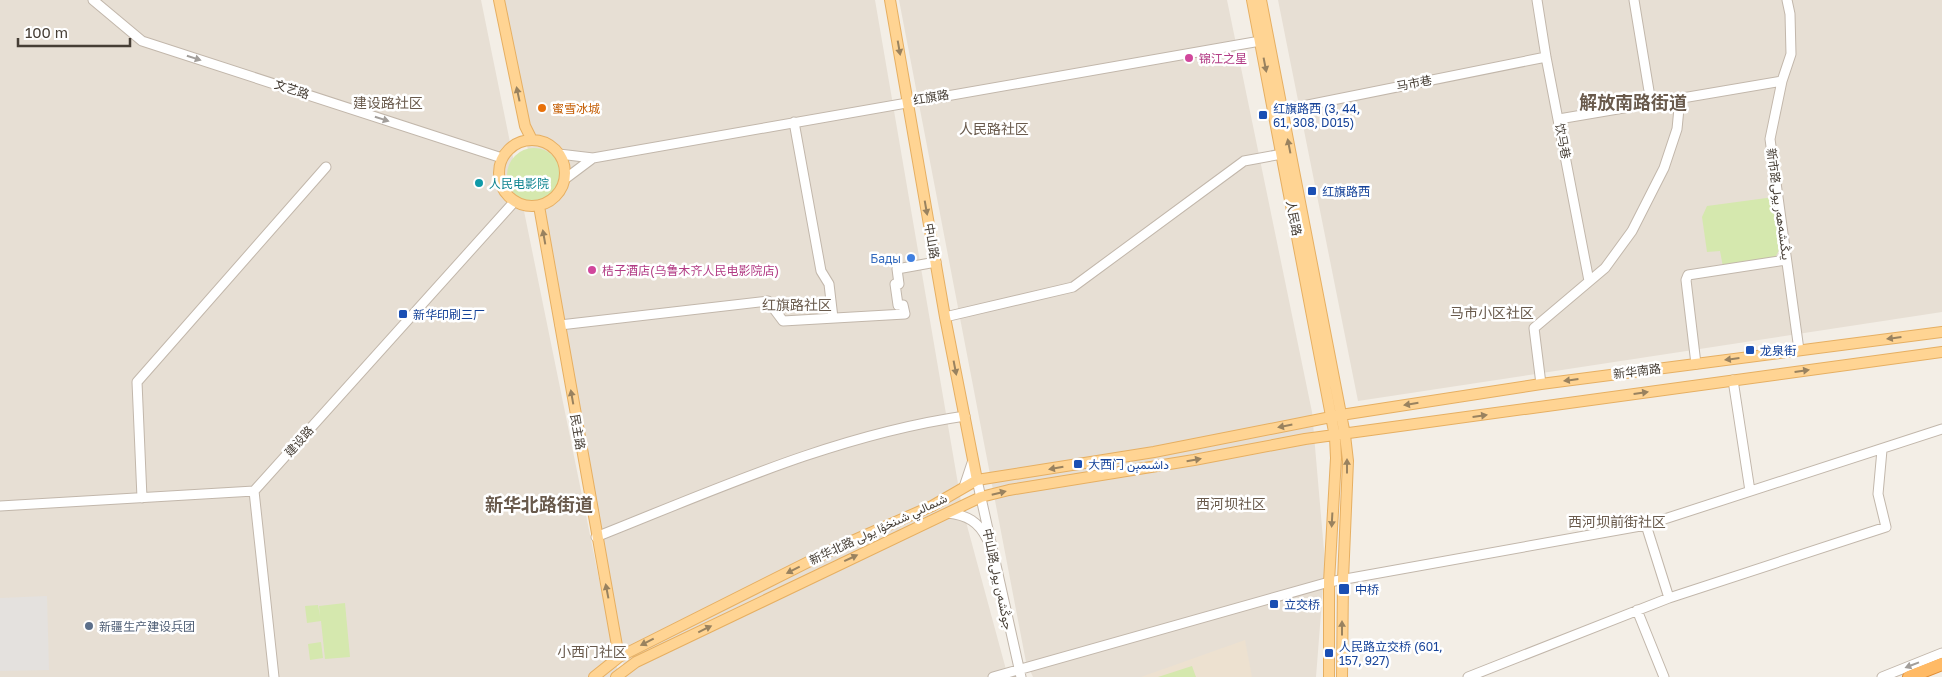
<svg xmlns="http://www.w3.org/2000/svg" width="1942" height="677" font-family="'Golos Text',Vazirmatn,'Noto Sans SC',sans-serif">
<rect width="100%" height="100%" fill="#f3eee6"/>
<path fill="#e7dfd4" d="M0,0H481L619,677H0Z
M500,0H875L962,507L1008,677H626Z
M899,0H1227L1312,412L1325,562L1316,677H1033L1026,662Z
M1278,0H1942V312L1358,401Z"/>
<path fill="#ede1d0" d="M1245,640L1252,677H1141Z"/>
<path fill="#d5e8ae" d="M507 175a27 27 0 1 1 54 0a27 27 0 1 1-54 0Z
M1774,197L1780,248L1775,258L1723,267L1720,251L1707,252L1702,217L1707,206Z
M345,603L350,657L325,659L321,621L307,623L305,606L318,605L320,616L319,606Z
M321,642L323,658L310,660L308,644Z
M1192,666L1196,677H1158Z"/>
<path fill="#e4e1de" d="M47,596L49,670L0,671V598Z"/>
<g fill="none" stroke-linecap="round" stroke-linejoin="round">
<defs>
<path id="minor" d="M93,0L142,41L502,158
M1537,0L1546,57L1589,281
M1634,0L1651,103
M1787,0L1790,14L1791,54L1782,81L1770,139L1799,350
M1283,110L1546,57
M1559,119L1782,81
M794,122L821,271L829,284L833,318
M559,154L593,158L1266,40
M565,179L593,158
M945,317L1073,287L1244,161L1282,154
M560,325L768,301L783,321L905,314L903,305H898L895,284H899L897,269L936,262
M1696,364L1686,280L1688,275L1786,260
M1733,380L1750,491
M1541,384L1534,328L1605,268L1632,231L1664,168L1677,129L1680,98
M977,480L1021,677
M964,487L973,460
M254,491L274,677
M142,498L137,382L326,167
M0,506L254,491L514,202
M948,513C967,515 979,522 987,539
M1646,525L1669,598
M596,537C717,489 835,435 965,416
M1637,610L1664,677
M993,677L1329,582L1646,525L1942,429
M1468,677L1669,598L1886,527L1878,494L1882,450
M1882,677L1942,653"/>
<path id="major" d="M499,0L525,126L532,140
M890,0L945,317L977,480
M1252,0L1335,437L1336,458L1329,582V677
M1261,0L1345,435L1348,461L1343,580L1342,677
M499 173a33 33 0 1 1 66 0a33 33 0 1 1-66 0Z
M539,206L619,657
M594,677L619,657L836,548L932,506L977,480L1154,452L1341,415L1541,384L1942,332
M616,677L636,662L981,497L1009,490L1194,460L1305,439L1942,352"/>
<path id="highway" d="M1909,677L1942,664"/>
</defs>
<use href="#minor" stroke="#c2b7ab" stroke-width="11"/>
<use href="#major" stroke="#e6af62" stroke-width="12"/>
<use href="#highway" stroke="#e08d34" stroke-width="14"/>
<use href="#minor" stroke="#fff" stroke-width="9"/>
<use href="#major" stroke="#ffd493" stroke-width="10"/>
<use href="#highway" stroke="#ffba65" stroke-width="12"/>
</g>
<defs><path id="oneway-solid" d="M-6-.8H1V-3.2L6.5 0L1 3.2V.8H-6Z" transform="scale(1.25)"/></defs>
<g fill="#99825f">
<use href="#oneway-solid" transform="translate(899 48) rotate(80)"/>
<use href="#oneway-solid" transform="translate(1265 65) rotate(79)"/>
<use href="#oneway-solid" transform="translate(518 94) rotate(-102)"/>
<use href="#oneway-solid" transform="translate(1289 146) rotate(-101)"/>
<use href="#oneway-solid" transform="translate(926 208) rotate(80)"/>
<use href="#oneway-solid" transform="translate(544 237) rotate(-100)"/>
<use href="#oneway-solid" transform="translate(1894 338) rotate(173)"/>
<use href="#oneway-solid" transform="translate(1732 359) rotate(173)"/>
<use href="#oneway-solid" transform="translate(955 368) rotate(79)"/>
<use href="#oneway-solid" transform="translate(1802 371) rotate(-8)"/>
<use href="#oneway-solid" transform="translate(1571 380) rotate(173)"/>
<use href="#oneway-solid" transform="translate(1641 393) rotate(-8)"/>
<use href="#oneway-solid" transform="translate(572 397) rotate(-100)"/>
<use href="#oneway-solid" transform="translate(1411 404) rotate(171)"/>
<use href="#oneway-solid" transform="translate(1480 416) rotate(-8)"/>
<use href="#oneway-solid" transform="translate(1285 426) rotate(169)"/>
<use href="#oneway-solid" transform="translate(1194 460) rotate(-10)"/>
<use href="#oneway-solid" transform="translate(1347 466) rotate(-90)"/>
<use href="#oneway-solid" transform="translate(1056 468) rotate(170)"/>
<use href="#oneway-solid" transform="translate(999 493) rotate(-14)"/>
<use href="#oneway-solid" transform="translate(1332 520) rotate(93)"/>
<use href="#oneway-solid" transform="translate(851 558) rotate(-25)"/>
<use href="#oneway-solid" transform="translate(793 570) rotate(153)"/>
<use href="#oneway-solid" transform="translate(607 591) rotate(-101)"/>
<use href="#oneway-solid" transform="translate(1342 628) rotate(-90)"/>
<use href="#oneway-solid" transform="translate(705 629) rotate(-26)"/>
<use href="#oneway-solid" transform="translate(647 642) rotate(153)"/>
</g>
<g fill="#a29e9a">
<use href="#oneway-solid" transform="translate(194 58) rotate(18)"/>
<use href="#oneway-solid" transform="translate(382 119) rotate(18)"/>
<use href="#oneway-solid" transform="translate(1912 665) rotate(159)"/>
</g>
<g fill="#d1479c" stroke="#fff" stroke-width="2">
<circle cx="1189" cy="58" r="5"/>
<circle cx="592" cy="270" r="5"/>
</g>
<circle fill="#e8710a" stroke="#fff" stroke-width="2" cx="542" cy="108" r="5"/>
<g fill="#1a4fb4" stroke="#fff" stroke-width="2">
<rect x="1258" y="110" width="10" height="10" rx="2.5"/>
<rect x="1307" y="186" width="10" height="10" rx="2.5"/>
<rect x="398" y="309" width="10" height="10" rx="2.5"/>
<rect x="1745" y="345" width="10" height="10" rx="2.5"/>
<rect x="1073" y="459" width="10" height="10" rx="2.5"/>
<rect x="1338" y="583" width="12" height="12" rx="2.5"/>
<rect x="1269" y="599" width="10" height="10" rx="2.5"/>
<rect x="1324" y="648" width="10" height="10" rx="2.5"/>
</g>
<circle fill="#0f9aa8" stroke="#fff" stroke-width="2" cx="479" cy="183" r="5"/>
<circle fill="#3f7fe0" stroke="#fff" stroke-width="2" cx="911" cy="258" r="5"/>
<circle fill="#5c6f8a" stroke="#fff" stroke-width="2" cx="89" cy="626" r="5"/>
<g text-anchor="middle" dominant-baseline="central" stroke-width="5" stroke-linejoin="round" paint-order="stroke">
<g font-size="12" fill="#b23c85" stroke="#fff" text-anchor="start">
<text x="1199" y="58">锦江之星</text>
<text x="602" y="270">桔子酒店(乌鲁木齐人民电影院店)</text>
</g>
<g font-size="12" fill="#463e35" stroke="#fff">
<text transform="translate(1414 83) rotate(-11)">马市巷</text>
<text transform="translate(292 89) rotate(18)">文艺路</text>
<text transform="translate(931 97) rotate(-10)">红旗路</text>
<text transform="translate(1563 141) rotate(79)">饮马巷</text>
<text transform="translate(1779 204) rotate(82)">新市路يىڭىشەھەر يولى</text>
<text transform="translate(1294 218) rotate(79)">人民路</text>
<text transform="translate(932 241) rotate(80)">中山路</text>
<text transform="translate(1637 371) rotate(-7)">新华南路</text>
<text transform="translate(578 432) rotate(80)">民主路</text>
<text transform="translate(299 441) rotate(-48)">建设路</text>
<text transform="translate(878 529) rotate(-25)">新华北路 شىمالىي شىنخۇا يولى</text>
<text transform="translate(998 579) rotate(78)">中山路جوڭشەن يولى</text>
</g>
<g font-size="12" fill="#c56008" stroke="#fff" text-anchor="start">
<text x="552" y="108">蜜雪冰城</text>
</g>
<g font-size="12" fill="#164399" stroke="#fff" text-anchor="start">
<text x="1273" y="108">红旗路西 (3, 44,<tspan x="1273" dy="14">61, 308, D015)</tspan></text>
<text x="1322" y="191">红旗路西</text>
<text x="413" y="314">新华印刷三厂</text>
<text x="1760" y="350">龙泉街</text>
<text x="1088" y="464">大西门 داشىمېن</text>
<text x="1355" y="589">中桥</text>
<text x="1284" y="604">立交桥</text>
<text x="1339" y="646">人民路立交桥 (601,<tspan x="1339" dy="14">157, 927)</tspan></text>
</g>
<g font-size="12" fill="#0d838f" stroke="#fff" text-anchor="start">
<text x="489" y="183">人民电影院</text>
</g>
<g font-size="12" fill="#366cbe" stroke="#fff" text-anchor="end">
<text x="901" y="258">Бады</text>
</g>
<g font-size="12" fill="#4e5e75" stroke="#fff" text-anchor="start">
<text x="99" y="626">新疆生产建设兵团</text>
</g>
<g font-size="14" fill="#695a4c" stroke="#fff">
<text x="388" y="102">建设路社区</text>
<text x="994" y="128">人民路社区</text>
<text x="797" y="304">红旗路社区</text>
<text x="1492" y="312">马市小区社区</text>
<text x="1231" y="503">西河坝社区</text>
<text x="1617" y="521">西河坝前街社区</text>
<text x="592" y="651">小西门社区</text>
</g>
<g font-size="18" font-weight="bold" fill="#695a4c" stroke="#fff">
<text x="1633" y="102">解放南路街道</text>
<text x="539" y="504">新华北路街道</text>
</g>
</g>
<path d="M18 38v8h112v-8" fill="none" stroke="#463e35" stroke-width="2.5"/>
<text x="25" y="38" font-size="15" fill="#463e35" stroke="#ffffff" stroke-width="4" paint-order="stroke">100 m</text>
</svg>
